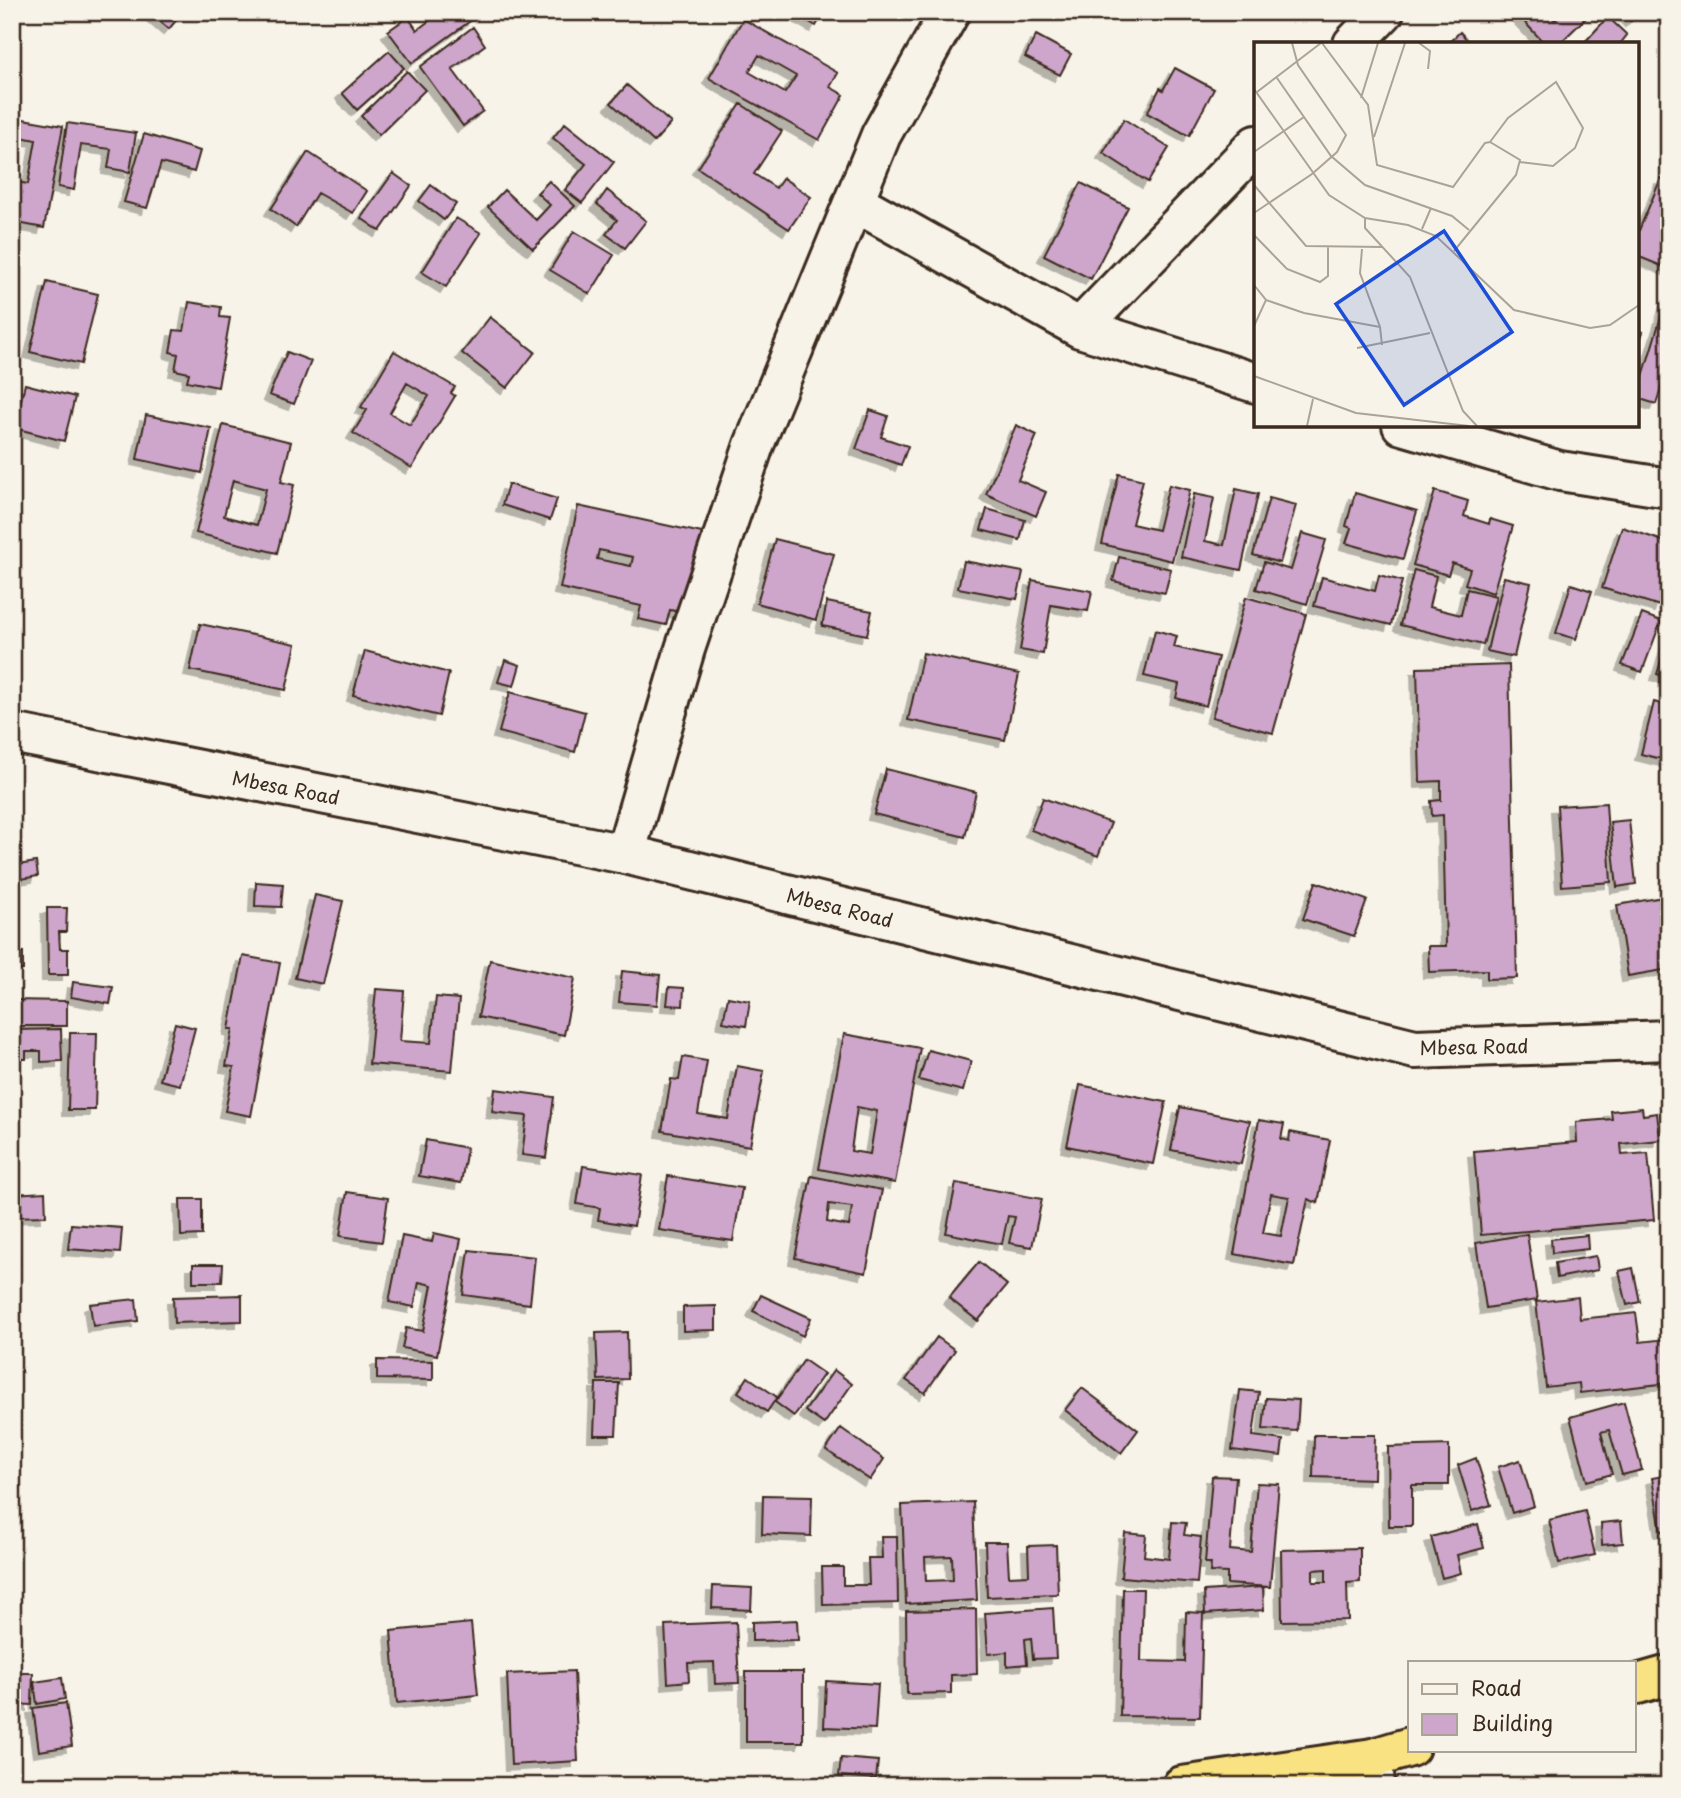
<svg xmlns="http://www.w3.org/2000/svg" width="1681" height="1798" font-family="'Playpen Sans',sans-serif">
<defs>
<filter id="shadow"><feDropShadow dx="-6" dy="6" stdDeviation="0" flood-color="#0004"/></filter>
</defs>
<rect width="100%" height="100%" fill="#f7f3e8"/>
<filter id="ink" filterUnits="userSpaceOnUse"><feTurbulence type="fractalNoise" baseFrequency=".0143" numOctaves="2"/><feDisplacementMap in="SourceGraphic" scale="14" xChannelSelector="R" yChannelSelector="G"/><feConvolveMatrix kernelMatrix="1 2 1 2 8 2 1 2 1" color-interpolation-filters="sRGB"/></filter>
<g filter="url(#ink)">
<path fill="#cea5cb" stroke="#3b2a1e" stroke-width="2" fill-rule="evenodd" filter="url(#shadow)" d="M149,12H183L169,29Z
M437,12H468L473,19L412,63L388,31L408,17L417,30L438,14Z
M792,12H824L816,26Z
M1515,12H1547L1555,20L1563,12H1592L1559,44H1545Z
M1622,12H1640L1631,21Z
M1608,17L1627,35L1620,44H1583Z
M743,19L838,73L830,87L844,95L819,140L709,78ZM759,55L796,76L785,93L749,72Z
M473,27L485,45L452,69L483,111L463,126L420,67Z
M1460,32L1471,44H1447Z
M1036,35L1071,54L1060,75L1025,57Z
M389,51L404,68L357,110L342,93Z
M1175,68L1214,89L1189,136L1147,113L1160,88L1163,90Z
M407,71L425,90L379,135L361,116Z
M627,85L671,123L654,142L611,103Z
M741,104L782,131L754,174L776,188L783,178L811,197L789,229L698,168Z
M12,117L63,126L44,228L12,222V181L28,184L36,140L15,136L12,152Z
M1124,119L1169,148L1148,182L1103,153Z
M67,123L136,133L130,172L108,168L111,149L81,145L74,190L58,187Z
M565,123L614,162L582,203L565,190L586,164L553,138Z
M144,134L200,151L194,172L161,163L147,208L124,202Z
M308,152L367,191L353,213L317,193L296,227L271,209Z
M393,173L411,186L380,231L361,218Z
M1661,178L1669,181V219L1663,233L1669,235V269L1637,256V235Z
M549,181L575,206L533,249L488,207L504,190L536,220L550,205L537,193Z
M1081,183L1128,207L1091,279L1044,255Z
M431,185L456,204L444,220L419,201Z
M607,190L646,221L625,248L606,234L617,220L597,204Z
M456,218L481,233L446,287L422,272Z
M574,231L614,255L590,294L550,270Z
M47,282L98,294L81,364L30,352Z
M1667,297L1669,362L1656,404L1637,398V396Z
M189,302L221,307L220,317L230,318L218,387L187,381L189,373L175,370L178,354L170,352L174,330L184,331Z
M490,317L535,352L507,388L462,353Z
M1637,330L1643,332L1637,349Z
M394,351L455,387L451,393L455,396L412,468L353,433L367,410L361,407ZM407,383L429,396L410,425L390,413Z
M287,352L311,361L294,404L269,395Z
M25,384L75,397L64,441L14,428Z
M870,410L888,416L881,437L908,446L901,465L856,449Z
M146,415L211,428L202,473L137,459Z
M223,425L291,442L281,482L294,485L277,553L196,533ZM233,480L266,489L257,525L224,516Z
M1016,425L1037,435L1018,480L1046,492L1036,516L986,494Z
M1119,474L1143,480L1132,524L1158,530L1169,485L1190,490L1172,561L1102,544Z
M508,484L557,499L550,520L502,505Z
M1236,489L1258,494L1241,570L1181,557L1194,494L1214,498L1205,541L1224,545Z
M1435,491L1468,501L1464,516L1489,524L1490,519L1513,526L1493,593L1465,584L1470,569L1452,563L1448,575L1413,565Z
M1355,493L1417,511L1403,559L1346,543L1351,528L1346,526Z
M1269,498L1296,505L1280,563L1253,555Z
M578,506L702,533L684,613L670,610L666,625L638,619L641,606L560,588ZM599,550L633,557L631,566L597,559Z
M987,509L1025,520L1020,540L981,530Z
M1622,527L1669,543V579L1660,606L1602,588Z
M1302,533L1326,540L1307,604L1256,589L1264,562L1291,570Z
M775,539L834,554L816,620L757,603Z
M1119,557L1171,569L1165,593L1113,581Z
M964,561L1023,572L1017,599L958,588Z
M1414,570L1436,576L1429,607L1461,615L1467,589L1496,596L1483,645L1400,625Z
M1379,575L1402,581L1391,625L1314,606L1322,577L1375,591Z
M1504,577L1531,583L1514,657L1487,651Z
M1032,580L1092,591L1088,611L1051,605L1043,654L1020,650Z
M1571,584L1592,591L1576,639L1556,633Z
M1246,597L1306,614L1273,733L1212,717Z
M827,602L872,611L867,635L822,626Z
M1642,614L1661,621L1642,672L1622,665Z
M200,624L296,644L286,690L190,670Z
M1155,630L1177,636L1174,647L1218,657L1206,706L1176,698L1179,684L1144,676Z
M1669,635V678L1657,674Z
M365,651L449,673L439,716L353,695Z
M923,653L1019,674L1005,740L908,720Z
M505,660L520,665L514,686L498,682Z
M1509,665L1517,978L1487,979V970L1429,972L1428,946H1446L1443,815L1432,816L1431,801L1441,800V781L1420,782L1417,668Z
M510,692L585,712L575,752L499,732Z
M1654,702L1669,706V761L1641,754Z
M886,769L976,792L965,837L874,814Z
M1043,798L1111,823L1098,856L1031,830Z
M1606,803L1611,882L1562,886L1557,806Z
M1629,820L1636,884L1617,887L1610,822Z
M36,862L38,876L21,879L18,865Z
M256,882L283,884L281,907L255,906Z
M1316,882L1367,900L1354,936L1303,919Z
M315,895L343,901L323,984L295,978Z
M1669,896V969L1628,976L1617,905Z
M47,908H67L66,932H59L60,949H68V975H48Z
M12,952H23V970H12Z
M243,956L280,963L251,1116L225,1111L234,1067L226,1066L233,1029H229Z
M490,960L575,978L564,1035L478,1017Z
M622,971L660,975L657,1005L619,1002Z
M73,982L113,987L110,1004L71,997Z
M669,987L684,988L683,1006L667,1005Z
M376,989L404,991L400,1041L431,1043L436,997L459,999L452,1071L369,1064Z
M728,997L750,1001L746,1026L723,1022Z
M12,1000L67,1001V1026H12Z
M175,1023L195,1028L180,1085L160,1080Z
M61,1029L62,1061L41,1062V1051H26V1059H12V1030Z
M70,1033H97L95,1110H68Z
M844,1034L920,1048L895,1183L819,1169ZM857,1107L877,1111L870,1154L851,1151Z
M928,1050L971,1061L963,1091L919,1080Z
M683,1057L707,1061L698,1114L728,1119L737,1066L764,1071L750,1146L662,1131L671,1079L679,1080Z
M1080,1085L1166,1102L1153,1164L1067,1146Z
M495,1089L554,1097L546,1158L522,1155L527,1116L492,1112Z
M1180,1107L1250,1121L1241,1164L1171,1150Z
M1642,1108L1643,1115L1657,1113L1660,1140L1621,1144L1622,1155L1648,1153L1654,1220L1481,1235L1474,1151L1577,1142L1576,1122L1612,1119L1611,1111Z
M1259,1120L1284,1124L1281,1139L1289,1141L1290,1132L1330,1140L1318,1203L1308,1199L1294,1265L1234,1254ZM1271,1194L1289,1197L1281,1236L1263,1233Z
M426,1140L467,1148L461,1183L419,1176Z
M583,1166L642,1175L634,1226L598,1220L600,1208L577,1204Z
M668,1176L742,1188L733,1241L659,1230Z
M811,1176L882,1190L866,1273L795,1258ZM829,1204L852,1207L849,1226L827,1222Z
M956,1183L1042,1199L1032,1247L1009,1243L1015,1217L1008,1216L1002,1244L946,1233Z
M45,1192L46,1216L12,1217V1194Z
M347,1192L388,1198L382,1242L340,1236Z
M180,1199H202V1235L181,1236Z
M12,1223H16L19,1265H12Z
M71,1224L122,1228L120,1253L68,1249Z
M434,1233L461,1239L437,1355L402,1348L406,1328L423,1331L432,1285L419,1282L414,1307L389,1302L402,1236L432,1242Z
M1527,1234L1537,1300L1486,1308L1476,1243Z
M1587,1235L1588,1249L1552,1253L1551,1239Z
M469,1250L535,1257L530,1304L463,1295Z
M1596,1256L1598,1270L1557,1278L1555,1263Z
M979,1262L1007,1285L978,1321L949,1298Z
M193,1264H223L222,1282H193Z
M1633,1268L1640,1302L1627,1305L1619,1271Z
M242,1295V1321L174,1323L173,1297Z
M761,1295L811,1318L803,1336L753,1311Z
M1578,1297L1580,1319L1636,1313L1640,1342L1666,1339L1669,1383L1580,1393L1579,1383L1546,1387L1536,1302Z
M136,1299L138,1321L93,1326L90,1304Z
M716,1306V1330L683,1331V1307Z
M627,1332L628,1379L598,1380L596,1333Z
M937,1337L955,1350L925,1393L906,1380Z
M377,1360L433,1361V1380L377,1379Z
M804,1360L824,1374L794,1416L775,1402Z
M834,1370L852,1384L824,1424L805,1411Z
M748,1377L777,1397L767,1412L738,1392Z
M596,1383H619L616,1435H594Z
M1082,1388L1138,1430L1121,1453L1065,1410Z
M1240,1390L1259,1392L1253,1436L1283,1440L1281,1456L1232,1450Z
M1266,1398L1299,1400L1297,1431L1263,1429Z
M1624,1402L1642,1470L1622,1475L1609,1430L1601,1432L1612,1474L1587,1481L1570,1417Z
M841,1428L884,1459L870,1480L826,1450Z
M1314,1435H1375L1374,1479L1313,1477Z
M1449,1445V1485H1412V1526H1389L1388,1447Z
M1476,1458L1491,1505L1472,1511L1458,1465Z
M1520,1460L1534,1506L1512,1513L1498,1467Z
M1669,1475V1530L1661,1531L1652,1478Z
M1212,1476L1236,1477L1230,1550L1251,1552L1257,1483L1279,1484L1270,1587L1227,1584V1573L1210,1572L1211,1563H1205Z
M763,1495L812,1496L811,1536L762,1534Z
M973,1502L977,1600L906,1604L902,1505ZM952,1556L953,1580L926,1581L925,1557Z
M1585,1511L1595,1555L1559,1563L1549,1520Z
M1621,1521L1623,1543L1602,1545L1601,1523Z
M1172,1522L1186,1523L1184,1535L1201,1537L1197,1583L1121,1577L1125,1533L1146,1535L1144,1556L1169,1559Z
M1478,1524L1484,1548L1457,1555L1461,1573L1442,1578L1431,1537Z
M881,1536H897L898,1603L823,1605L822,1567H843V1585H869L868,1558H882Z
M985,1542H1007L1009,1576L1029,1575L1028,1546L1056,1545L1058,1594L987,1597Z
M1360,1548V1582L1347,1583L1348,1620L1282,1621L1281,1550ZM1326,1569V1582H1313V1570Z
M713,1586L752,1588L751,1610L712,1608Z
M1263,1587L1264,1610L1205,1614L1204,1591Z
M1123,1589H1143L1141,1661L1185,1662L1186,1612L1203,1613L1200,1717L1120,1716Z
M1053,1608L1056,1658L1033,1659L1031,1638L1025,1639L1027,1664L1007,1666V1652L988,1654L985,1613Z
M976,1609L977,1674L951,1675V1693L907,1694L906,1611Z
M797,1620L798,1640L752,1641V1622Z
M736,1622L739,1683L715,1684L714,1662L688,1663L689,1681L668,1683L665,1625Z
M471,1623L478,1695L397,1703L391,1631Z
M574,1671L578,1761L511,1765L507,1674Z
M746,1672H803V1742H746Z
M12,1673H33L32,1705L12,1704Z
M62,1678L65,1699L37,1704L34,1682Z
M826,1681L878,1684L875,1729L824,1727Z
M66,1703L72,1746L39,1751L33,1708Z
M841,1758L878,1761L876,1779L839,1776Z"/>
<g fill="none" stroke-linecap="round" stroke-linejoin="round">
<defs>
<path id="street" d="M1353,44L1384,12
M855,202L1080,328L1256,383
M1080,328L1256,145
M1402,425L1560,471L1669,488
M625,854L685,649L754,445L881,135L950,12
M1373,1758L1375,1786"/>
<path id="secondary" d="M12,733L625,854L1415,1049L1669,1040"/>
<path id="highway" d="M1634,1685L1669,1675
M1182,1786L1373,1758L1410,1747"/>
</defs>
<use href="#street" stroke="#3b2a1e" stroke-width="44"/>
<use href="#secondary" stroke="#3b2a1e" stroke-width="44"/>
<use href="#highway" stroke="#3b2a1e" stroke-width="44"/>
<use href="#street" stroke="#f7f3e8" stroke-width="38"/>
<use href="#secondary" stroke="#f7f3e8" stroke-width="38"/>
<use href="#highway" stroke="#f8e281" stroke-width="38"/>
</g>
</g>
<g text-anchor="middle" dominant-baseline="central" stroke-width="5" stroke-linejoin="round" paint-order="stroke">
<g font-size="19" fill="#3b2a1e" stroke="#f7f3e8">
<text transform="translate(286 787) rotate(11)">Mbesa Road</text>
<text transform="translate(840 907) rotate(14)">Mbesa Road</text>
<text transform="translate(1474 1046) rotate(-1)">Mbesa Road</text>
</g>
</g>
<g transform="translate(1254 42)">
<rect width="385" height="385" fill="#f7f3e8"/>
<path fill="none" stroke="#aca397" stroke-width="2" d="M68,1L114,63L123,123L199,145L231,101L236,100L266,118L262,133L200,209M165,1L176,9L174,27M23,36L77,114L111,143L198,174L215,188M0,47L75,153L111,176L154,183L182,194L260,268L336,286L356,283L385,263M3,50L67,1M107,56L124,1M120,95L151,1M236,100L254,76L302,40L329,86L321,106L299,124L266,120M0,110L50,75M0,143L52,204L129,205M0,171L58,132L83,110L92,93L44,23L38,1M111,176V186L156,235L209,369L223,384M168,187L177,166M0,193L33,227L66,240L74,234V205M108,207L106,231L126,285L128,303M0,243L12,258L0,284M12,258L50,271L126,285M103,306L176,291M0,334L102,371L215,384M53,384L59,357"/>
<path fill="#1d4ed8" fill-opacity="0.15" stroke="#1d4ed8" stroke-width="3.5" d="M190,189L258,290L150,363L82,262Z"/>
<rect width="385" height="385" fill="none" stroke="#3b2a1e" stroke-width="3.5"/>
</g>
<rect width="1681" height="1798" fill="none" stroke="#f7f3e8" stroke-width="42"/>
<rect x="21" y="21" width="1639" height="1756" fill="none" stroke="#3b2a1e" stroke-width="2.5" filter="url(#ink)"/>
<rect x="1408" y="1661" width="228" height="91" fill="#f7f3e8" stroke="#aca397" stroke-width="2"/>
<rect x="1422" y="1684" width="35" height="10" fill="#f7f3e8" stroke="#aca397" stroke-width="2"/>
<text x="1471" y="1696" font-size="21" fill="#3b2a1e">Road</text>
<rect x="1422" y="1714" width="35" height="21" fill="#cea5cb" stroke="#aca397" stroke-width="2"/>
<text x="1471" y="1731" font-size="21" fill="#3b2a1e">Building</text>
</svg>
